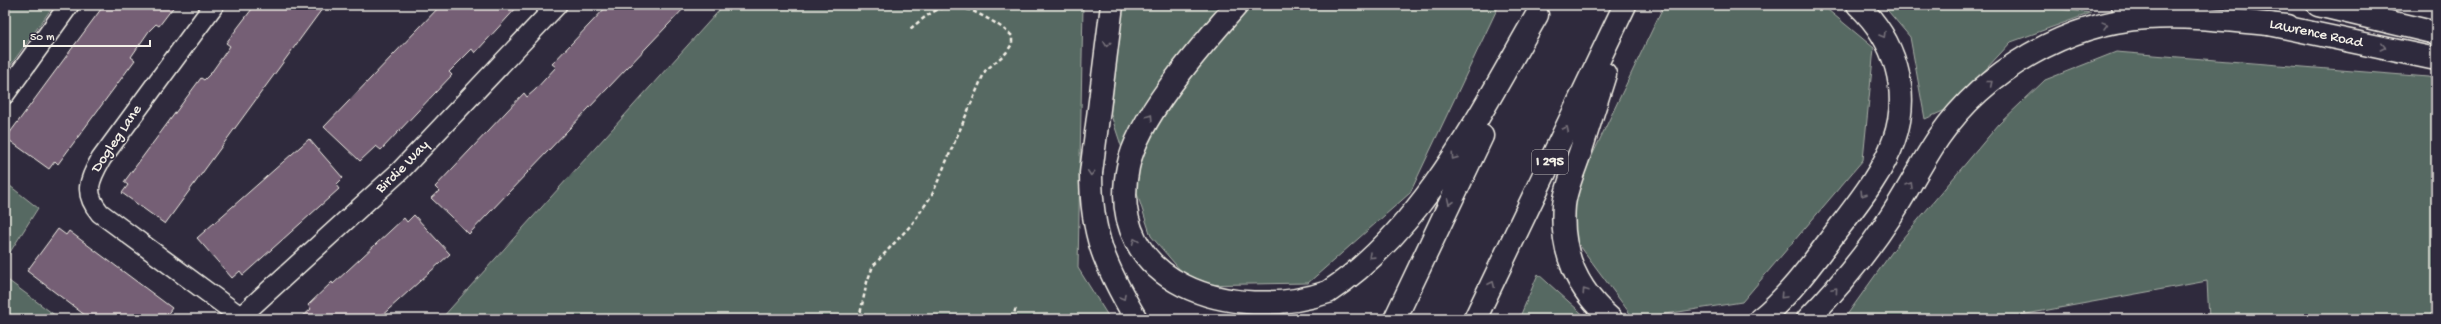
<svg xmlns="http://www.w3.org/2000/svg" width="2441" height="324" font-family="'Gochi Hand',sans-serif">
<rect width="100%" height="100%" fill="#2f2a3d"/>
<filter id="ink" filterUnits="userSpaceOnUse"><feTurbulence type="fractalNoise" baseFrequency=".025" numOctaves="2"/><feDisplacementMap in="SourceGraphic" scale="8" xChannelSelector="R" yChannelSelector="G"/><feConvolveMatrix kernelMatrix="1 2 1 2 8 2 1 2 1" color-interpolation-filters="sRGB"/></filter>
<g filter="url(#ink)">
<path fill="#576962" stroke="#a6ada5" d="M5,5H54L5,73Z
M724,5H1083L1078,268L1110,319H441Z
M1117,5H1499L1410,193L1308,283L1193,285L1151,236L1108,106Z
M1664,5H1822L1874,48L1863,160L1742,302L1634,319L1572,235L1568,206Z
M1883,5H2028L2091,13L2011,42L1950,108L1925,119L1910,37Z
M2116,52L2428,77L2436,80V319H2209L2207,281L1999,319H1844L1897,245L1999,124L2045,80Z
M5,182L38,208L5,260Z
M1538,274L1588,319H1519Z
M5,278L60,319H5Z"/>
<path fill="#755f74" stroke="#f4f1e8" d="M104,5H175L159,26L156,24L149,31L131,57L135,60L115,87L58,164L55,161L49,169L6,138Z
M255,5H325L165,224L122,193L128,185L124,182L201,78L204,80L211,73L230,46L226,43Z
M441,5H519L475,53L472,49L449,72L452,75L381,150L376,146L360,161L324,127Z
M608,5H687L469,234L431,198L439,191L435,187L524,93L527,97L535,90L556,67L552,64Z
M309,139L343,178L336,185L339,189L243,275L240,271L232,278L197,238Z
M414,215L450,254L430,272L378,319H300L311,309L308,305L332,282L333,284L404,218L407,222Z
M58,229L66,235L69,231L172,308L164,319H90L27,271Z"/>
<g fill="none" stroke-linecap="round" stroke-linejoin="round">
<defs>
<g id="minor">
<path d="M214,5L101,159C89,180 83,193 100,213L241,317"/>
<path d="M5,94L69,5"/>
<path id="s1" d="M238,319L400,171L557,5"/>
</g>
<g id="trunk">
<path d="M2123,5L2172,11"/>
<path d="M2318,5L2436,33"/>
<path id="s2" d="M2269,24L2436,59"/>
</g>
<path id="motorway" d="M1112,5L1091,173C1091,235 1105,266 1136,319
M1237,5C1203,44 1138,116 1128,167C1104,284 1233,324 1328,292C1423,230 1482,110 1537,15
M1605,74C1597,99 1589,124 1581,150C1575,168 1566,187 1564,205C1560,251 1577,290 1611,319
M1395,319L1482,136
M1475,319L1625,5
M1760,319C1788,297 1811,265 1832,237C1853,209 1883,173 1894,140C1911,91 1895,40 1858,5
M1808,319C1839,287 1867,253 1891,216C1908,190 1922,162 1939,137C1985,71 2066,23 2147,18C2194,15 2241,22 2288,26"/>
</defs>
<use href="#minor" stroke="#f4f1e8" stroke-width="22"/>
<use href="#trunk" stroke="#f4f1e8" stroke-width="25"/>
<use href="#motorway" stroke="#f4f1e8" stroke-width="25"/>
<path stroke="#f4f1e8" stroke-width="2.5" stroke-dasharray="4 3" stroke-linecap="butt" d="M859,319L867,282L873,266L912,224L932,195L985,71L1006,53L1012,44V36C1002,25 964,3 949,6C935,8 921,20 910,29
M1012,319L1016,308"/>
<use href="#minor" stroke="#2f2a3d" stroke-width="19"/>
<use href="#trunk" stroke="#2f2a3d" stroke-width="22"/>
<use href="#motorway" stroke="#2f2a3d" stroke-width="22"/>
</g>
<defs><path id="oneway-chevron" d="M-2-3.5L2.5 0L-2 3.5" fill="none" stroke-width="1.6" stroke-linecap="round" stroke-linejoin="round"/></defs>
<g stroke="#747079">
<use href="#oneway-chevron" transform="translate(2105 25) rotate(-15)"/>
<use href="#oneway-chevron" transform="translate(1883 35) rotate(59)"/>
<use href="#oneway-chevron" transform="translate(1107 44) rotate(97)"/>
<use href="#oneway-chevron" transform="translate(2383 47) rotate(13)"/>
<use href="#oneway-chevron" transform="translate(1990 83) rotate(-39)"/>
<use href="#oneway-chevron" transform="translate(1150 117) rotate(-57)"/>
<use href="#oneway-chevron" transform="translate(1566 129) rotate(-65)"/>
<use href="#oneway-chevron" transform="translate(1454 157) rotate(125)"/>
<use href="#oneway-chevron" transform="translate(1091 173) rotate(94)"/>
<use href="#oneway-chevron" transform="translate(1910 185) rotate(-59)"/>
<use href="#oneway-chevron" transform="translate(1863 194) rotate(123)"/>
<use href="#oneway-chevron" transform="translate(1450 202) rotate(115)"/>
<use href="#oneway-chevron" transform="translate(1135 241) rotate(-112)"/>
<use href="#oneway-chevron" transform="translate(1371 256) rotate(136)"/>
<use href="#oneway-chevron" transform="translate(1492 284) rotate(-65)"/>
<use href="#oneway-chevron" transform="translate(1835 290) rotate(-50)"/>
<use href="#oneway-chevron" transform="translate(1585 291) rotate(-124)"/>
<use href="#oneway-chevron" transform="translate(1783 296) rotate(133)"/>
<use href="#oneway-chevron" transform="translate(1123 297) rotate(60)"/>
</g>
</g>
<g text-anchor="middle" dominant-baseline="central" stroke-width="3.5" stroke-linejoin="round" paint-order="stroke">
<rect fill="#2f2a3d" stroke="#b9b5b5" stroke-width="1" x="1532" y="150" width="36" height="24" rx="3"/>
<g font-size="14" font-weight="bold" fill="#f4f1e8">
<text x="1550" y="162">I 295</text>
</g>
<g font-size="15" fill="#f4f1e8" stroke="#2f2a3d">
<text stroke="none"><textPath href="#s2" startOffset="48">Lawrence Road</textPath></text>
<text transform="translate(117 139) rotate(-56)">Dogleg Lane</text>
<text stroke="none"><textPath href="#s1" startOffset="224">Birdie Way</textPath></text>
</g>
</g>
<rect width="2441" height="324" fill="none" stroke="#2f2a3d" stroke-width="20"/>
<rect x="10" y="10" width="2421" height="304" fill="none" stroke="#f4f1e8" stroke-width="1.5" filter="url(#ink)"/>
<path d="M24 40v6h126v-6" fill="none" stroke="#f4f1e8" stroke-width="2"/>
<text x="30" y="40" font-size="12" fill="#f4f1e8" stroke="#2f2a3d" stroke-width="3" paint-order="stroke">50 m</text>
</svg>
